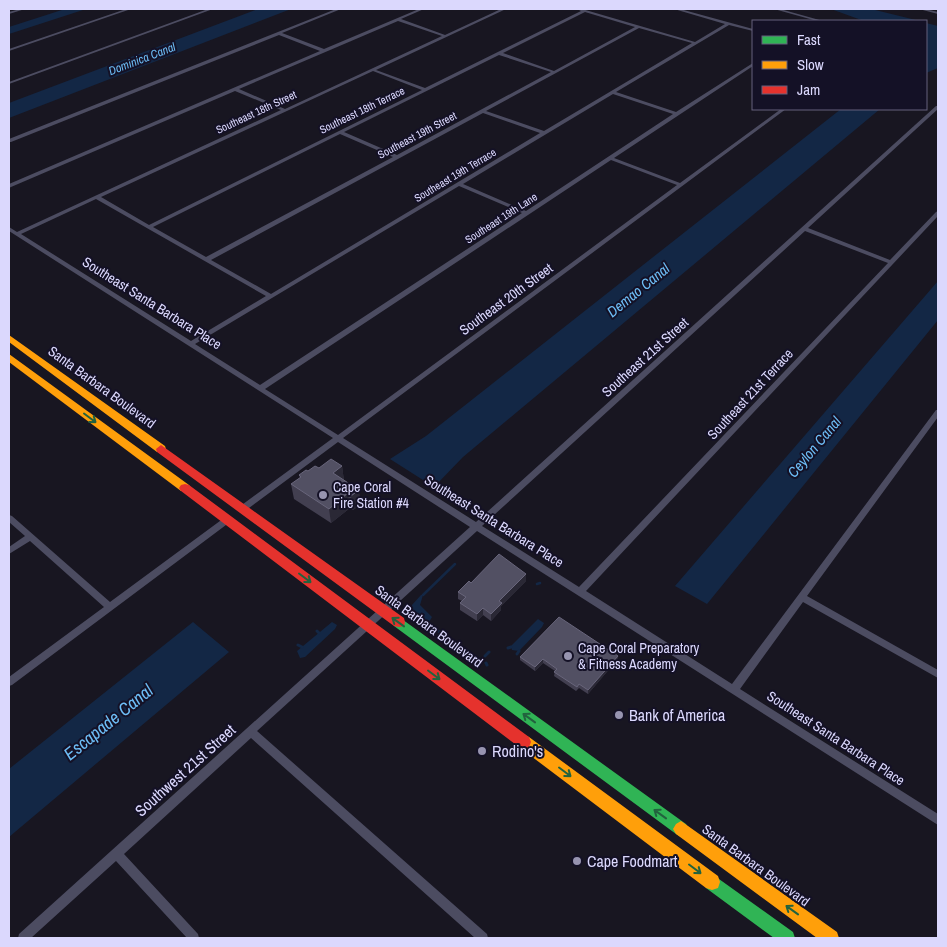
<svg xmlns="http://www.w3.org/2000/svg" width="947" height="947" font-family="'Archivo Narrow',sans-serif">
<rect width="100%" height="100%" fill="#181621"/>
<path fill="#132745" d="M65,9H86L9,34V27Z
M258,9H291L9,118V103Z
M831,9H871L920,21H864Z
M926,23L938,26V68L926,73Z
M841,109H880L463,457L434,487L390,459L426,436Z
M938,281V320L707,604L675,586Z
M421,595H423L420,605L432,617L429,622L424,620L412,610V605Z
M538,619L544,623L542,627L519,651L512,650L511,646Z
M193,622L229,652L9,837V769Z
M332,622L337,625L335,629L305,657L300,658L297,651Z"/>
<g fill="none" stroke-linecap="round" stroke-linejoin="round">
<path stroke="#132745" stroke-width="2.5" d="M537,584L540,583
M423,595L455,564"/>
<path stroke="#132745" stroke-width="3" d="M434,628L476,659
M317,631L319,633
M298,645L302,647
M508,648L511,647
M517,654L519,651
M485,656L489,652
M486,663L487,665"/>
<path fill="#4c4c61" fill-rule="evenodd" d="M20,9H25L9,14V12Z
M126,9H131L9,51V49Z
M208,9H213L9,84V82Z
M336,9H341L282,33L324,49L419,9H424L401,19L445,35L501,9H506L376,70L425,88L581,11L577,9H582L695,42L725,24L674,9H680L753,29V31L729,25L616,92L676,112L753,63V66L614,158L680,183L781,109H786L343,438L476,522L936,106H938V109L808,228L890,260L936,212L938,211V216L586,591L732,684L936,410H938V417L807,596L938,670V678L803,602L740,689L938,814V825L477,531L257,731L487,934L488,938H475L251,738L124,854L198,934L199,938H187L116,861L31,938H18L19,934L470,527L338,442L245,511H239L238,509L239,507L333,438L9,231V227L17,232L281,110L235,91L11,187L9,188V184L320,51L279,35L11,142H9V139ZM585,12L635,27L554,71L503,53ZM398,21L442,36L285,109L239,89ZM639,28L692,43L544,131L486,111ZM499,55L551,72L397,155L344,132ZM373,71L422,90L149,225L101,197ZM613,94L673,114L526,211L463,184ZM483,113L540,133L271,294L211,260ZM340,134L393,157L206,257L153,227ZM611,160L677,185L338,435L265,389ZM459,186L522,213L260,385L195,344ZM96,199L266,296L191,341L21,234ZM805,231L888,263L579,587L482,526Z
M774,9H780L823,21H817Z
M919,9H925L938,12V14Z
M9,515L12,516L110,602L224,518H230L231,520L230,522L12,685L9,686V677L104,607L30,541L9,554V547L25,536L9,522Z"/>
<path fill="#30b455" fill-rule="evenodd" d="M399,617L686,824L689,829L686,834L681,837L676,834L394,626L393,622L394,618Z
M712,874L793,932L795,938H774L706,888L704,882L706,876Z"/>
<path fill="#ff9f0a" fill-rule="evenodd" d="M9,335L165,446L166,449L165,452H157L9,342Z
M9,354L189,485L191,488L189,491H181L9,362Z
M524,735L529,737L718,876L720,882L718,888L712,890L706,888L519,747L517,742L519,737Z
M681,821L837,932L839,938H817L676,834L673,829L676,824Z"/>
<path fill="#e5322d" fill-rule="evenodd" d="M161,445L404,618L405,622L404,626L399,627L394,626L157,452L156,449Z
M185,484L189,485L529,737L531,742L529,747L524,749L519,747L181,491L179,488L181,485Z"/>
</g>
<path fill="#423f50" d="M342,466L344,481L359,490L360,505L353,510L350,508L331,523L294,499L291,484L300,478L299,475L308,471L319,468Z
M526,581L501,606V610L491,621L483,615L477,621L460,610V603L462,601L458,599V592Z
M618,656L617,660L588,694L579,688L576,691L554,676L555,671L543,663L535,671L520,660V657Z"/>
<path fill="#2a2835" d="M342,466L344,481L333,473Z
M359,490L360,505L353,510L351,496Z
M348,493L350,508L331,523L329,509Z
M526,574V581L501,606V610L491,621V614L499,601Z
M483,608V615L477,621V614Z
M618,656L617,660L588,694V690Z
M543,659V663L535,671V667Z"/>
<path fill="#525063" stroke="#68657b" d="M331,459L342,466L333,473L359,490L351,496L348,493L329,509L291,484L301,477L299,475L306,470L308,471L315,466L319,468Z
M499,554L526,574L499,601L502,603L491,614L483,608L477,614L460,603L466,597L458,592L469,581L471,583Z
M559,617L618,656L588,690L579,684L577,687L554,672L557,669L543,659L535,667L520,657Z"/>
<defs><path id="oneway-shaft" d="M-6 0H5M1.5-3L5.5 0L1.5 3" fill="none" stroke-width="1.6" stroke-linecap="round" stroke-linejoin="round" transform="scale(1.25)"/></defs>
<g stroke="#22623e">
<use href="#oneway-shaft" transform="translate(90 418) rotate(37)"/>
<use href="#oneway-shaft" transform="translate(305 578) rotate(37)"/>
<use href="#oneway-shaft" transform="translate(398 622) rotate(-144)"/>
<use href="#oneway-shaft" transform="translate(434 675) rotate(37)"/>
<use href="#oneway-shaft" transform="translate(529 718) rotate(-144)"/>
<use href="#oneway-shaft" transform="translate(565 772) rotate(37)"/>
<use href="#oneway-shaft" transform="translate(660 814) rotate(-144)"/>
<use href="#oneway-shaft" transform="translate(695 869) rotate(37)"/>
<use href="#oneway-shaft" transform="translate(792 910) rotate(-144)"/>
</g>
<g fill="#9794b0" stroke="#141126" stroke-width="2">
<circle cx="323" cy="495" r="5"/>
<circle cx="568" cy="656" r="5"/>
<circle cx="619" cy="715" r="5"/>
<circle cx="482" cy="751" r="5"/>
<circle cx="577" cy="861" r="5"/>
</g>
<g text-anchor="middle" dominant-baseline="central" stroke-width="4" stroke-linejoin="round" paint-order="stroke">
<g font-size="11" fill="#dbd8fd" stroke="#141126">
<text transform="translate(362 110) rotate(-26)">Southeast 18th Terrace</text>
<text transform="translate(256 112) rotate(-25)">Southeast 18th Street</text>
<text transform="translate(417 135) rotate(-28)">Southeast 19th Street</text>
<text transform="translate(455 175) rotate(-31)">Southeast 19th Terrace</text>
<text transform="translate(501 218) rotate(-33)">Southeast 19th Lane</text>
</g>
<g font-size="12" font-style="italic" fill="#6dbdf6" stroke="#141126">
<text transform="translate(142 59) rotate(-21)">Dominica Canal</text>
</g>
<g font-size="14" fill="#dbd8fd" stroke="#141126">
<text transform="translate(506 299) rotate(-36)">Southeast 20th Street</text>
<text transform="translate(152 303) rotate(32)">Southeast Santa Barbara Place</text>
<text transform="translate(645 357) rotate(-42)">Southeast 21st Street</text>
<text transform="translate(102 387) rotate(36)">Santa Barbara Boulevard</text>
<text transform="translate(750 394) rotate(-47)">Southeast 21st Terrace</text>
<text transform="translate(494 521) rotate(32)">Southeast Santa Barbara Place</text>
<text transform="translate(429 626) rotate(36)">Santa Barbara Boulevard</text>
<text transform="translate(836 738) rotate(33)">Southeast Santa Barbara Place</text>
<text transform="translate(756 865) rotate(36)">Santa Barbara Boulevard</text>
</g>
<g font-size="14" fill="#dbd8fd" stroke="#141126" text-anchor="start">
<text x="333" y="487">Cape Coral<tspan x="333" dy="16">Fire Station #4</tspan></text>
<text x="578" y="648">Cape Coral Preparatory<tspan x="578" dy="16">&amp; Fitness Academy</tspan></text>
</g>
<g font-size="15" font-style="italic" fill="#6dbdf6" stroke="#141126">
<text transform="translate(638 290) rotate(-39)">Demao Canal</text>
<text transform="translate(814 447) rotate(-50)">Ceylon Canal</text>
</g>
<g font-size="16" fill="#dbd8fd" stroke="#141126" text-anchor="start">
<text x="629" y="715">Bank of America</text>
<text x="492" y="751">Rodino's</text>
<text x="587" y="861">Cape Foodmart</text>
</g>
<g font-size="16" fill="#dbd8fd" stroke="#141126">
<text transform="translate(185 770) rotate(-42)">Southwest 21st Street</text>
</g>
<g font-size="18" font-style="italic" fill="#6dbdf6" stroke="#141126">
<text transform="translate(108 722) rotate(-39)">Escapade Canal</text>
</g>
</g>
<rect width="947" height="947" fill="none" stroke="#dbd8fd" stroke-width="20"/>
<rect x="752" y="20" width="175" height="90" fill="#141126" stroke="#64617c"/>
<rect x="762" y="36" width="25" height="8" fill="#30b455" stroke="#64617c"/>
<text x="797" y="45" font-size="15" fill="#dbd8fd">Fast</text>
<rect x="762" y="61" width="25" height="8" fill="#ff9f0a" stroke="#64617c"/>
<text x="797" y="70" font-size="15" fill="#dbd8fd">Slow</text>
<rect x="762" y="86" width="25" height="8" fill="#e5322d" stroke="#64617c"/>
<text x="797" y="95" font-size="15" fill="#dbd8fd">Jam</text>
</svg>
